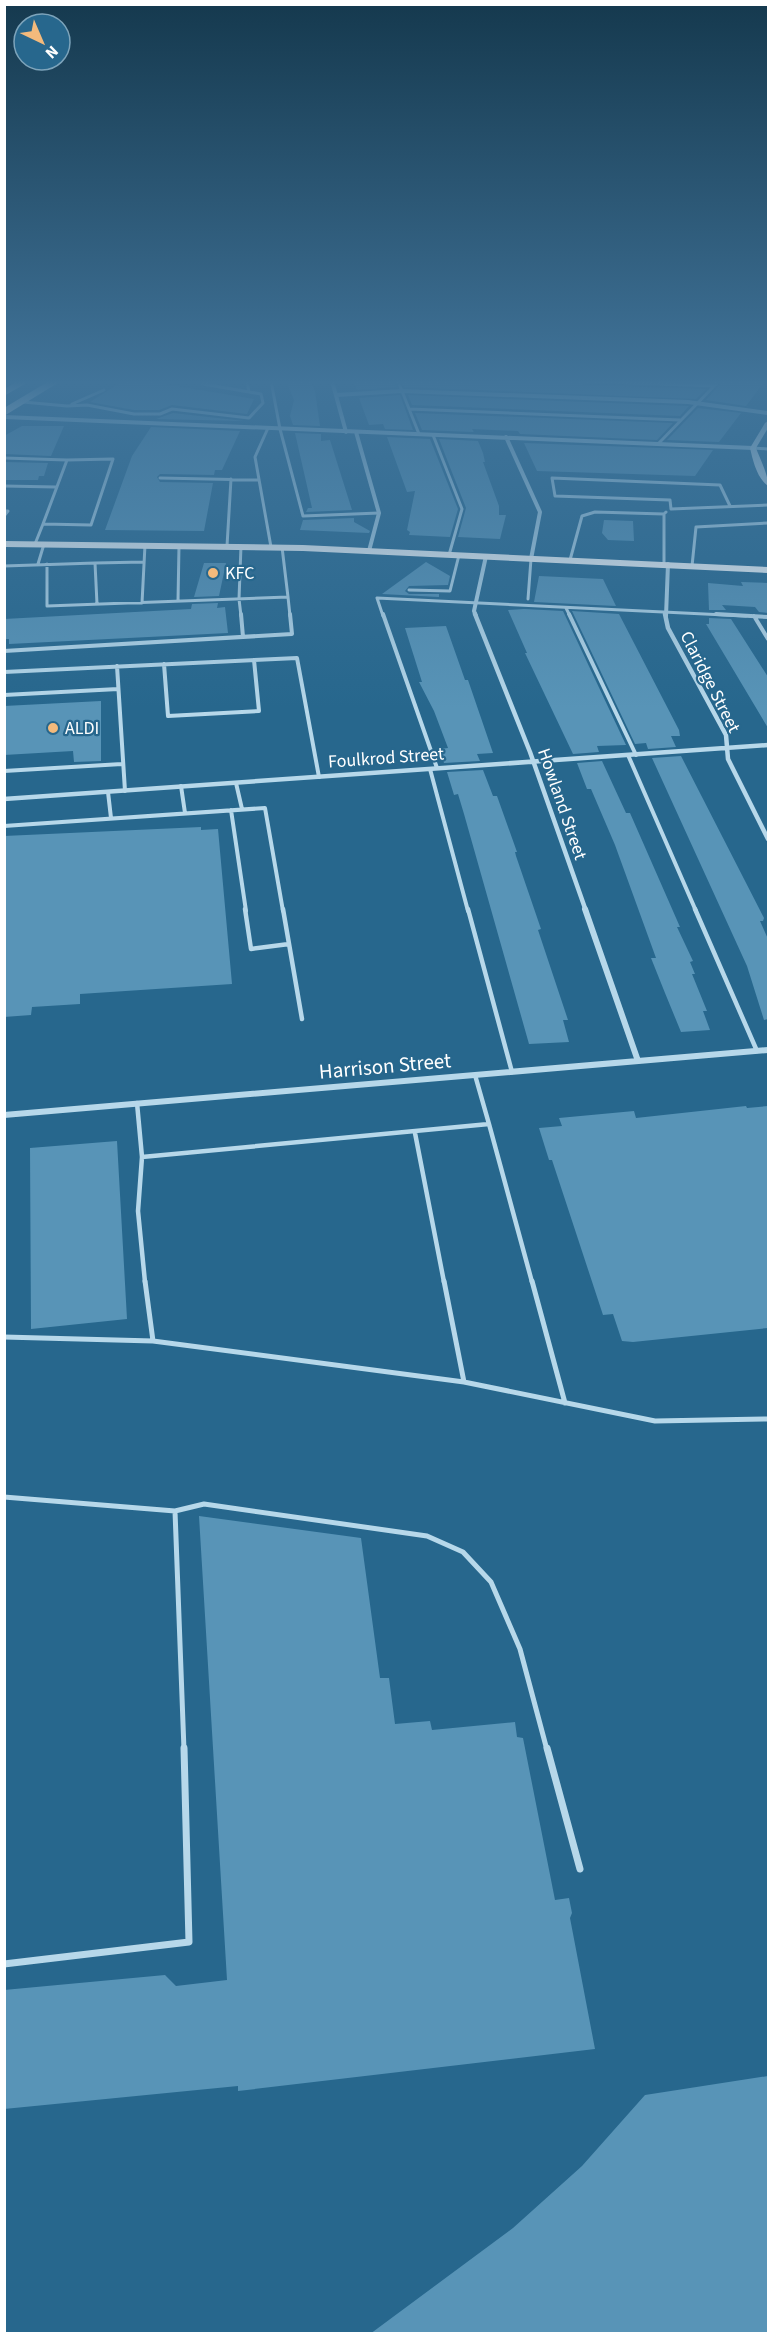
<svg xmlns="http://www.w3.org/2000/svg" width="773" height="2338" font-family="'Source Sans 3',sans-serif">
<rect width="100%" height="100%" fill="#27678d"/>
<path fill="#5894b7" d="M123,381L143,383L146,381L254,399L247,414L172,405L159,410H134L90,402Z
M286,381H310L315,391L320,426L293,425L290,416L294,400Z
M354,381H394L396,387L357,390Z
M402,381L570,384L571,381H579L583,385L706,389L696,399L404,387Z
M723,381H765L746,406L706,400Z
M400,395L413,430L385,429L383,424L369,425L359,398Z
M408,395L688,406H689L680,416L412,405Z
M698,408L741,413L719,442L667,440Z
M173,413L244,421L156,419Z
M415,413L673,423L657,440L520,434L518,431L472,429L474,432L422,430Z
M22,426H64L51,456L4,454V436Z
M151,427L240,431L222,470H215L214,475L160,474L157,477L160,482L213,483L204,531L105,530L132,456Z
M295,433L321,434V441L330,440L352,510L306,512L308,508H312Z
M387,437L430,439L458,509L450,537L409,535L410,532L407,530L415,491L407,492Z
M439,439L478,441L483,453L485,462H483L499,506V515H506L500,539L458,537L466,508Z
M524,443L713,450L695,476L537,471Z
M4,462L48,463L44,476H39L38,480H4Z
M354,518V522L370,531L369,533L300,530L303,520Z
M604,520L633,521L634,541L608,540L602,533Z
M426,562L450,576L448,585L409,586L405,591L409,594H439V597L382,594Z
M204,563H226L219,596L194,597Z
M539,576L603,579L616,606L534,602Z
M741,582L768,583V613L759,612L755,607L722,605L726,610H709L708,583L743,586Z
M218,603L217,608L225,607L228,633L9,644V639H4V619L191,609L192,604Z
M524,609L563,611L626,745L597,746L599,752L573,754L525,653H527L508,610Z
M572,611L619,614L679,730L680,736H671L676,747L648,749L646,743L635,744Z
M709,618L731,619L768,677V728L706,624H709Z
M446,626L465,680H468L493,753L477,754L480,761L444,763L439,749L448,748L434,711L419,682H422L405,628Z
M101,701V761L74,762L73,751L4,755V706Z
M681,756L764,918L763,921H760L768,939V1019L764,1020L747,966L652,758Z
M602,761L626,813H630L680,927H677L693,961L690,962L695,974H692L707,1011H703L710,1030L681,1032L665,993L651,958H656L615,845L591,789H587L577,763Z
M483,770L493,796H497L517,852H515L516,856L541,929L538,930L568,1020H563L569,1042L529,1044L464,814L458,794L454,795L447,772Z
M201,827V830L218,829L232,984L80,994V1004L32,1007L31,1015L4,1017V836Z
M746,1106L747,1108L768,1106V1328L633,1342L622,1341L613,1314L603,1315L552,1160H549L539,1128L562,1126L559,1118L634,1111L636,1118Z
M117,1141L127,1319L31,1329L30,1148Z
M199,1516L361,1538L380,1678H389L395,1724L430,1721L432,1730L515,1722L517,1737L523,1738L555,1900L569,1898L572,1913L570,1918L595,2049L238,2091V2086L4,2109V1990L165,1975L176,1986L227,1980Z
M768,2076V2334H370L513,2228L582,2166L645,2095Z"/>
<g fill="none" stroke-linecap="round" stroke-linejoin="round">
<path stroke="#b7d8ea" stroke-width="3" d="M247,381L249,392
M271,381L280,429L303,516L379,513
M398,381L419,434
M583,381L714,386
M23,402L67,406L87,405L134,414H160L172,409L249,418L263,403L261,394L203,384L207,381
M72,404L104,390
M409,409L680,420
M268,428L255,457L271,547
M433,435L462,509L449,555
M658,444L719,381
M753,448L768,449
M4,458L67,460
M113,459L91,525L43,524L67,460Z
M160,478L259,480
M4,486L56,487
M730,506L720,485L552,478L555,496L670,500L671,509L768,505
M4,511H8L4,516
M35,544L43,524
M227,546L231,479
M570,560L582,516L595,512L664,514
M95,563L144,562
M38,564L44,544
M47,564V606L288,597L282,547
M664,564V514L666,512
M4,566L95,563L97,604
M692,566L696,527L768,523
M409,590L450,591L459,555
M288,597L290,616
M528,599L531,559
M178,601L179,546
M142,603L145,545
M566,608L570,616
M241,616L239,599L241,546
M383,616L377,598L746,616"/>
<path stroke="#b7d8ea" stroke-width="4" d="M241,614L243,637
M383,614L437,768
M569,614L636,755
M716,614L768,617
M754,616L768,639
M4,651L292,634L290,614
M164,664L168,716L259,711L254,660
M117,666L125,791
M4,672L297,658L319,777
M4,695L118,689
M628,755L696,911
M430,769L468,911
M4,771L122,764
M236,783L242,809
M181,786L185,813
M108,792L111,818
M231,810L246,911
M4,826L265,808L283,911"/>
<path stroke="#b7d8ea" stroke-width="4.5" d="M245,909L251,949L289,944
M283,909L302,1019
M468,909L512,1072
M695,909L757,1051
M137,1103L142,1157L138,1211L145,1282
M489,1124L532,1282
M415,1133L444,1282
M142,1157L489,1124L475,1075"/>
<path stroke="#b7d8ea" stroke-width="5" d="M145,1281L153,1341L464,1382L444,1281
M532,1281L565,1403
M4,1337L153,1341
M464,1382L655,1421L768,1419
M4,1497L175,1511L184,1750
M175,1511L204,1504L427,1536L463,1552L491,1582L520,1649L547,1750"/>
<path stroke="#b7d8ea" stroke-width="7" d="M547,1748L580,1869
M4,1964L189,1942L184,1748"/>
<path stroke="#b7d8ea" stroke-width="4" d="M332,381L346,432
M336,395L402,391L688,402L768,413
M4,417L753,448
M356,432L379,513L369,551
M506,437L540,512L531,559
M476,616L474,611L486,556
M666,616L668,564"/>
<path stroke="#b7d8ea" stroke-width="4.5" d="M475,614L530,752L586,911
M665,614L668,628L726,735L728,759L768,839
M4,799L768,745"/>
<path stroke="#b7d8ea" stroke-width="6" d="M585,909L638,1061
M4,1115L768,1050"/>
<path fill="#e1f0f9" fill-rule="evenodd" d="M768,421V428L756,448C760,459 769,476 768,486C757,478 753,461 750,448L765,423Z"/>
<path fill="#fff" fill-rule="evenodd" d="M18,381H30L4,396V389Z
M49,381H61L4,416V408Z
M4,541L303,545L768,567V573L303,551L4,547Z"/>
</g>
<linearGradient id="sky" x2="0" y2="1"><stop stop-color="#15394e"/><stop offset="0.54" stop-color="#41749a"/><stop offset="1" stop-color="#41749a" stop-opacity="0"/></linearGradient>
<rect width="773" height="708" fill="url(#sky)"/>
<g fill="#f3ba7c" stroke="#27678d" stroke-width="2">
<circle cx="213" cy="573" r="6"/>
<circle cx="53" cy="728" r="6"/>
</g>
<g text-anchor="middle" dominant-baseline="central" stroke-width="4.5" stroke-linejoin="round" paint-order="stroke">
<g font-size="18" fill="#fff" stroke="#27678d" text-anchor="start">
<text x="225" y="573">KFC</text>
<text x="65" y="728">ALDI</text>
</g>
<g font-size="18" fill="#fff" stroke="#27678d">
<text transform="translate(710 682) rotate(63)">Claridge Street</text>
<text transform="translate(386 758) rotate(-4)">Foulkrod Street</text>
<text transform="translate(562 804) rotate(71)">Howland Street</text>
</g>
<g font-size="21" fill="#fff" stroke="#27678d">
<text transform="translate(385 1066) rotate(-5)">Harrison Street</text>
</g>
</g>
<rect width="773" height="2338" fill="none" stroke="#ffffff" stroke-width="12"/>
<g transform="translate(42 42) rotate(136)"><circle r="28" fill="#27678d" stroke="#7da4bb" stroke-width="1.5"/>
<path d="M0-4.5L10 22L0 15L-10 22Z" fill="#f3ba7c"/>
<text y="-9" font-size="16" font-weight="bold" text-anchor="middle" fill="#ffffff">N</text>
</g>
</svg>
